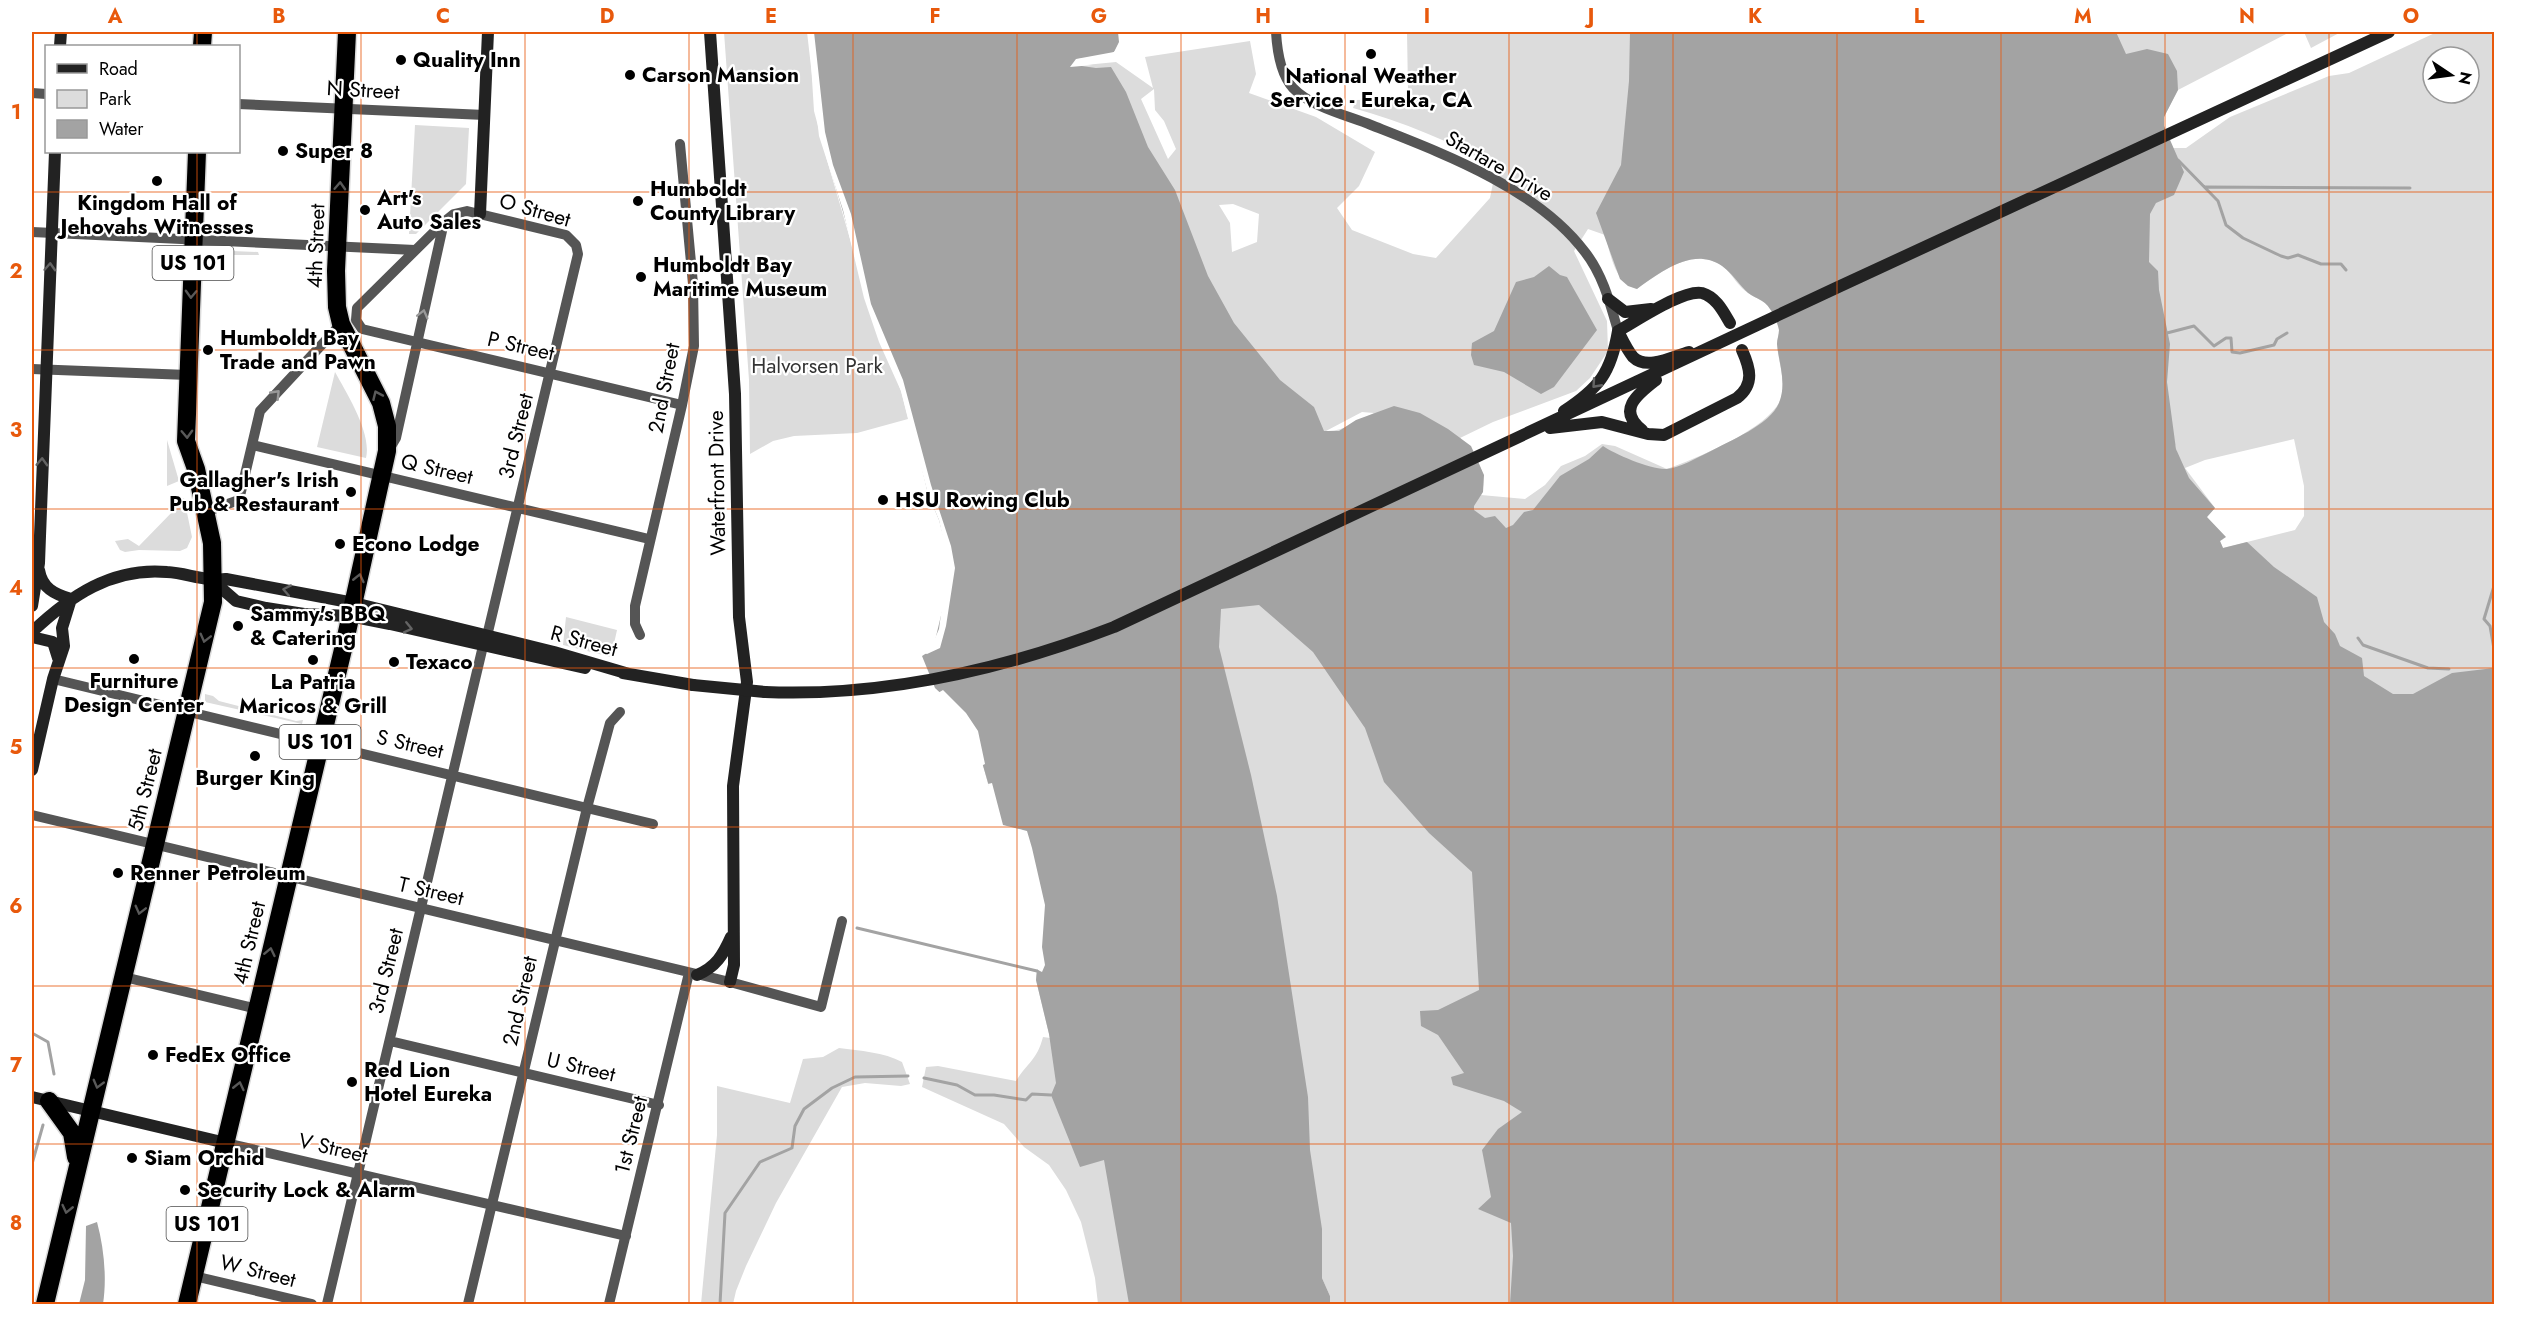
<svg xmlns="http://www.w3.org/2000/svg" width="2526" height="1336" font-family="Jost,sans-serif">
<rect width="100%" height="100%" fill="#fff"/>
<path fill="#dcdcdc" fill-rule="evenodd" d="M724,32H809L814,111L827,160L867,297L901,391L908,419L857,433L794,436L773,441L750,454L749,380Z
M1407,32H1770L2160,1304H1330V1296L1322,1278L1200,619L1306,463L1075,66L1116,62L1153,88L1145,57L1250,41L1256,74L1249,93L1316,117L1375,152L1359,186L1337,208L1352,230L1413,254L1436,258L1490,198L1496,168C1451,141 1403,122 1353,108L1356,100L1402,99L1408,91ZM1154,89L1155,110L1164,121L1176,149L1168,159L1141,99ZM1233,204L1259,214L1257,242L1232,252L1230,223L1219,205ZM1588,229L1605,235C1611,255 1614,282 1637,289C1655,276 1680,257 1703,259C1730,262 1730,280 1748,293C1756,299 1765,300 1770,309C1774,314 1778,324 1779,330C1779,335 1777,339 1777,344C1778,363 1789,388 1777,406C1758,433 1697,458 1667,469L1615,446L1602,444L1585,456L1561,466L1545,485L1525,499L1481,495C1489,474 1475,452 1460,438L1493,422L1576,391L1590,378L1608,351L1607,321L1574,251ZM1362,412L1374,413C1359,420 1343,432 1326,431Z
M2084,32H2290L2178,90L2164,117V126L2172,148H2186L2230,117L2329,76L2349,73L2437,32H2494V1132L2197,544ZM2433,57H2469V93H2433ZM2294,439L2304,486V516L2295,530L2223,548L2220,541L2223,539L2206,518L2215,508L2185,468L2205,460Z
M2304,32H2341L2311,48Z
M415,125L469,128L466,184L416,234H409Z
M208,250L258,252L259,255H213L214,260L208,258Z
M335,372C347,394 372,433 366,458L317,447Z
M167,440L179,481L167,486Z
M184,498L192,537L187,548L180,551L139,550L125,552L120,550L115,541L128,539L139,546L176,508L174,502Z
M566,617L617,630L611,657L563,645Z
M979,671L1040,844L1076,1038L1075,1045L1104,1152L1114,1159L1152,1304H1098L1095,1278L1081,1222L1066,1190L1049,1165L1024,1147L1004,1124L922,1087L926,1067L938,1066L1016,1081C1028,1062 1037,1060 1043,1037L1050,1038L1036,980L1037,969L1042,971L1045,965L1042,947L1045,905L1028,831L1003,826L993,783L988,784L983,765L985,764C981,745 977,728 965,712C956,700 944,693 938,679Z
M205,694L213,696L219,701L296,721L303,720L302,724L205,702Z
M839,1048C860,1051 884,1052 902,1062L910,1084L901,1086L865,1083L842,1087L776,1203L746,1266L736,1291L733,1304H701L717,1135V1086L790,1103L803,1059L823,1057Z"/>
<path fill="#a3a3a3" d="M810,32H1121V47L1108,56L1078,59L1075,65L1096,68L1111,67L1126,92L1148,147L1175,190L1208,276L1234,323L1280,380L1314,407L1324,431H1339L1356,420L1394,406L1420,413L1448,429L1471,446L1484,475L1483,492L1474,506V510L1485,518L1495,516L1506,528L1513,525L1524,512L1533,510L1560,476L1589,459L1603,446C1614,454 1652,470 1666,469C1680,468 1696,458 1709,452C1729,441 1770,425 1779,403C1787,383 1779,364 1777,344C1777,339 1779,335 1779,330C1778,324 1774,314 1770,309C1765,299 1752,298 1745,290C1732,276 1724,261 1703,259C1680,257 1655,276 1637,289L1628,286L1620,279L1596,213L1621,165L1629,81L1630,32H2116L2126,54L2147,49L2168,54L2177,71L2178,90L2164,117V126L2184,172L2174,195L2156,203L2150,214L2149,262L2158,271L2159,290L2170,344L2167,382L2176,449L2189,478L2215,508L2207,517L2226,537L2220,541L2223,548L2247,542L2274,567L2317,597L2324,622L2335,634L2340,646L2362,658L2364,676L2393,694H2413L2452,673L2494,668V1304H1510L1513,1256L1511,1223L1478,1209L1491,1197L1482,1150L1498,1129L1522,1112L1504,1101L1453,1085L1451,1077L1464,1073L1438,1035L1421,1026L1420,1011L1438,1010L1479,990L1472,872L1429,833L1384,782L1365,728L1313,652L1259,605L1221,609L1219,647L1251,775L1277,896L1308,1097L1310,1150L1322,1229V1278L1330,1296V1304H1129L1104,1160L1080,1167L1051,1095L1056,1083L1049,1034L1036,980L1043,905L1023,830L1001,827L974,735L949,701L935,688L922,656L933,649L949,582L950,562L939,520L928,494L901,381L882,344L820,134Z
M1549,266L1560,275L1567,277L1597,330L1554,387L1541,394L1504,372L1474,365L1471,355L1472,343L1494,331L1516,282L1534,277Z
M97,1222C104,1248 107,1278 103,1304H79L85,1280L86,1226Z"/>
<path fill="#fff" d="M807,32H814L825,132L833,165L851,214L871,304L903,380L931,485L951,546L955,568L946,626L940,648L927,654L924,653L932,645L939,629L948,561L939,520L928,494L901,391L879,342L864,298L843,210L819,136Z
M1118,32H1124L1123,49L1109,59L1079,63L1093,65L1070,67L1076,59L1114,52L1119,42Z
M943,690L966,713L978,731L985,764L981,766L972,736L961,718L938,693Z
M992,783L1003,825L1027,831L1032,848L1045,905L1042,947L1045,965L1042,972L1034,968L1040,905L1023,835L1021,833L998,829L988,784Z"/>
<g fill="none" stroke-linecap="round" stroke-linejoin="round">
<path stroke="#a3a3a3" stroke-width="3" d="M2178,160L2218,201L2226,225L2243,238L2281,256L2288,258L2298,255L2321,264H2341L2346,270
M2205,187L2410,188
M2167,333L2194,326L2214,346L2226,338H2231L2232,352L2240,353L2274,345L2277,339L2287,333
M2494,586L2484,619L2490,626L2494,649
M2358,638L2363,645L2428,668L2449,669
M857,928L1037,971
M32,1033L48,1042L54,1074
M924,1078L957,1085L975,1095H994L1026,1100L1032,1094L1051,1095
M32,1164L43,1125
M720,1304L725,1213L760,1162L792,1148L795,1126L804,1109L832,1088L855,1077L908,1076"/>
<defs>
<path id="highway" d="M202,46L203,32
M49,1101L72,1133L76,1157
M45,1304L213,602L212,543L196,469L186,441L197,152
M187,1304L345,641L387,451V426L381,403L341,324L337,307L336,271L347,32"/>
</defs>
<use href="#highway" stroke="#dbdbdb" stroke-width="21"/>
<path stroke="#555" stroke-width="10" d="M1276,32C1277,49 1280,74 1293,88C1311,107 1346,115 1371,125C1442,153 1537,188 1585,252C1603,275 1610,303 1618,331
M32,93L46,94
M238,104L485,115
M32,232L415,250
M32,369L188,375
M252,445L649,539
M390,448L396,438L444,222
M205,512L239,500L260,411L341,324
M640,635L635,624V606L682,405L694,346L693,284L680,144
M487,636L578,254L576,245L566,235L467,211L454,214L444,222L357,308L356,320L362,329C469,354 576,379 682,405
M53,679L653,824
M32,815L730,982L821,1007L842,921
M124,977L257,1009
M390,1041L659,1105
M226,1143L626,1236
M194,1276L312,1304
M327,1304L483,646
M468,1304L587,808L610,723L620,712
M609,1304L689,973"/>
<path stroke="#222" stroke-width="12" d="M710,32L735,394L739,617L747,682L733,786L734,965L730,982
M60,46L61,32
M480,214L488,32
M1608,299L1625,312L1651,309
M1618,331C1635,322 1683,289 1702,293C1716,297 1723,311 1730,323
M1618,331C1622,339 1627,350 1633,357C1647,371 1674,356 1689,352
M1564,411C1599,388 1611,373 1618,331
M1550,428L1602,422L1648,434L1664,435L1737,398C1755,384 1750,368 1742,350
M1642,430C1616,410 1638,394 1656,380
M39,570C42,588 54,594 71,599
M213,581L236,601L266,608L304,614L350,616L390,624L585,668
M32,606L39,563L40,536L55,152
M32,632C70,596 112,567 167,572C187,573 206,582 226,579L354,603L554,652L629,674
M32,637L53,642L58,658
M623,673L693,685
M765,692C886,697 1002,670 1114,627L1836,288L2389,32
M32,770L53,679L64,646L62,628L71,599
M697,975C716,967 723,955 731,937
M32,1097L226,1143"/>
<use href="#highway" stroke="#000" stroke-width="18"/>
<path stroke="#222" stroke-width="12" d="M693,685L765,692"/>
</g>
<defs><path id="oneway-chevron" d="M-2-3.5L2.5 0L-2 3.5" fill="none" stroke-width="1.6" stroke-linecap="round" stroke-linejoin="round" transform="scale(1.5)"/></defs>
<g stroke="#595959">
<use href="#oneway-chevron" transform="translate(340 186) rotate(-87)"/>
<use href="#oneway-chevron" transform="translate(191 294) rotate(92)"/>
<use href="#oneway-chevron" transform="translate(377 395) rotate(-114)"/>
<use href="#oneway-chevron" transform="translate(187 434) rotate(88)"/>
<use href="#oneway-chevron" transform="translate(359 578) rotate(-77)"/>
<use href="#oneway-chevron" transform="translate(205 638) rotate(104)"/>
<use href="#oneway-chevron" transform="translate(140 910) rotate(104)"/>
<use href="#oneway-chevron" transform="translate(270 952) rotate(-78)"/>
<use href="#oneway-chevron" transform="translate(98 1084) rotate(105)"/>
<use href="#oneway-chevron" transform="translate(239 1086) rotate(-77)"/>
<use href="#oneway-chevron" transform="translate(67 1209) rotate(103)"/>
</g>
<g stroke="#646464">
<use href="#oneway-chevron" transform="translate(50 267) rotate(-87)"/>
<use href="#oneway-chevron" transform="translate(1596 384) rotate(132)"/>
<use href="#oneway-chevron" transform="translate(42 462) rotate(-88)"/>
<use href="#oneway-chevron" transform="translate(287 590) rotate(-169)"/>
<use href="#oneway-chevron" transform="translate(408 628) rotate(13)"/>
</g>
<g stroke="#999">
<use href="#oneway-chevron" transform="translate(423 314) rotate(-76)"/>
<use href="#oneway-chevron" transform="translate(276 394) rotate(-46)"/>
</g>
<path fill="none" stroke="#e8590c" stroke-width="1.5" stroke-opacity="0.55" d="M197,32V46M361,32V1304M525,32V1304M689,32V1304M853,32V1304M1017,32V1304M1181,32V1304M1345,32V1304M1509,32V1304M1673,32V1304M1837,32V1304M2001,32V1304M2165,32V1304M2329,32V1304M197,152V1304M32,192H2494M32,350H2494M32,509H2494M32,668H2494M32,827H2494M32,986H2494M32,1144H2494"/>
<g fill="#000" stroke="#fff" stroke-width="2">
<circle cx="1371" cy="54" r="6"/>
<circle cx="401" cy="60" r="6"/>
<circle cx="630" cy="75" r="6"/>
<circle cx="283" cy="151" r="6"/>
<circle cx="157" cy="181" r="6"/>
<circle cx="638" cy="201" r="6"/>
<circle cx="365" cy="210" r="6"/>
<circle cx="641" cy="277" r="6"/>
<circle cx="208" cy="350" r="6"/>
<circle cx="351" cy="492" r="6"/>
<circle cx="883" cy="500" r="6"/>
<circle cx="340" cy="544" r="6"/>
<circle cx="238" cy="626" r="6"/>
<circle cx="134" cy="659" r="6"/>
<circle cx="313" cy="660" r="6"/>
<circle cx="394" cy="662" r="6"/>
<circle cx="255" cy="756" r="6"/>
<circle cx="118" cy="873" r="6"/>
<circle cx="153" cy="1055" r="6"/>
<circle cx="352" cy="1082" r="6"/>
<circle cx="132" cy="1158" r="6"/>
<circle cx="185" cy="1190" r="6"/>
</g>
<g text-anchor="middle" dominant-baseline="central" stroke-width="4.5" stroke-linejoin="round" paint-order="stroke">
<g fill="#fff" stroke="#4c4c4c" stroke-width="1.5">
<rect x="152.5" y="246" width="81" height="34" rx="4.5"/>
<rect x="279.5" y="725" width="81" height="34" rx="4.5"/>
<rect x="166.5" y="1207" width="81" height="34" rx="4.5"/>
</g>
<g font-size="20" font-weight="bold" fill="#000">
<text x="193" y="263">US 101</text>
<text x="320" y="742">US 101</text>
<text x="207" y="1224">US 101</text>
</g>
<g font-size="21" font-weight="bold" fill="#000" stroke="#fff" text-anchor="start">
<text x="413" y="60">Quality Inn</text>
<text x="642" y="75">Carson Mansion</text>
<text x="1371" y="76" text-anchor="middle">National Weather<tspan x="1371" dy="24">Service - Eureka, CA</tspan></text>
<text x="295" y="151">Super 8</text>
<text x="650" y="189">Humboldt<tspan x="650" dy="24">County Library</tspan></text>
<text x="377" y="198">Art's<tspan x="377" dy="24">Auto Sales</tspan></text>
<text x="157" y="203" text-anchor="middle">Kingdom Hall of<tspan x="157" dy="24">Jehovahs Witnesses</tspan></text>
<text x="653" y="265">Humboldt Bay<tspan x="653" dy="24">Maritime Museum</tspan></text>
<text x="220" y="338">Humboldt Bay<tspan x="220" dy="24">Trade and Pawn</tspan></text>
<text x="339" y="480" text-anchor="end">Gallagher's Irish<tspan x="339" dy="24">Pub &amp; Restaurant</tspan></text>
<text x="895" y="500">HSU Rowing Club</text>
<text x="352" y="544">Econo Lodge</text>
<text x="250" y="614">Sammy's BBQ<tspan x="250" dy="24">&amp; Catering</tspan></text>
<text x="406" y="662">Texaco</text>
<text x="134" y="681" text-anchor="middle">Furniture<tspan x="134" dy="24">Design Center</tspan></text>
<text x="313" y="682" text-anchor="middle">La Patria<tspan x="313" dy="24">Maricos &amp; Grill</tspan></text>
<text x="255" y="778" text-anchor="middle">Burger King</text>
<text x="130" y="873">Renner Petroleum</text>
<text x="165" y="1055">FedEx Office</text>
<text x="364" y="1070">Red Lion<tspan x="364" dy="24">Hotel Eureka</tspan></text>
<text x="144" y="1158">Siam Orchid</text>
<text x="197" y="1190">Security Lock &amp; Alarm</text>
</g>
<g font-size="21" fill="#000" stroke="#fff">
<text transform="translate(363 90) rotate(3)">N Street</text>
<text transform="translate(1499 166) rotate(30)">Startare Drive</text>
<text transform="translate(535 210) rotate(16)">O Street</text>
<text transform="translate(316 246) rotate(-88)">4th Street</text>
<text transform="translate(521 346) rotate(13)">P Street</text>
<text transform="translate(664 388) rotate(-79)">2nd Street</text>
<text transform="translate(516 436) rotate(-76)">3rd Street</text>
<text transform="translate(437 469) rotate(13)">Q Street</text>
<text transform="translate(717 483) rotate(-91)">Waterfront Drive</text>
<text transform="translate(584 641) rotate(15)">R Street</text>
<text transform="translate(410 744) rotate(13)">S Street</text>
<text transform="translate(145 790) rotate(-76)">5th Street</text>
<text transform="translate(431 891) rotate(13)">T Street</text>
<text transform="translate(249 943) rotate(-77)">4th Street</text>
<text transform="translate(386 971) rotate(-76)">3rd Street</text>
<text transform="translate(520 1001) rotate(-77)">2nd Street</text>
<text transform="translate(581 1067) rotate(13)">U Street</text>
<text transform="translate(631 1135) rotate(-76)">1st Street</text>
<text transform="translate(333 1148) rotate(13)">V Street</text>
<text transform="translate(258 1271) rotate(14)">W Street</text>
</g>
<g font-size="21" fill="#333" stroke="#fff">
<text x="817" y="366">Halvorsen Park</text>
</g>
</g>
<rect width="2526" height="1336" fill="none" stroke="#ffffff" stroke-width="66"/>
<rect x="45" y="45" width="195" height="108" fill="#ffffff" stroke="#999999" stroke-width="1.5"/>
<rect x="57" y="64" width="30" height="9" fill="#222222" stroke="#999999" stroke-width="1.5"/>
<text x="99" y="75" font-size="18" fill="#000000">Road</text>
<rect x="57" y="90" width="30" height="18" fill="#dcdcdc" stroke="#999999" stroke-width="1.5"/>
<text x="99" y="105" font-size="18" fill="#000000">Park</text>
<rect x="57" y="120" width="30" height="18" fill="#a3a3a3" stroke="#999999" stroke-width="1.5"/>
<text x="99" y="135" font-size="18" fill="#000000">Water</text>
<g transform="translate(2451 75) rotate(103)"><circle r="28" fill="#ffffff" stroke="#999999" stroke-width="1.5"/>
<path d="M0-4.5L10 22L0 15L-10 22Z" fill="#000000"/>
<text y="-9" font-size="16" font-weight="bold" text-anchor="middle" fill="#000000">N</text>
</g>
<rect x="33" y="33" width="2460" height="1270" fill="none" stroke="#e8590c" stroke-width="2"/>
<g font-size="20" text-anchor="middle" font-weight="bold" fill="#e8590c">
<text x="115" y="23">A</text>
<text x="279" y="23">B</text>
<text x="443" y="23">C</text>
<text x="607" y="23">D</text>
<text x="771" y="23">E</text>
<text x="935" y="23">F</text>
<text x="1099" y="23">G</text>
<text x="1263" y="23">H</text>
<text x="1427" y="23">I</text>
<text x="1591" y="23">J</text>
<text x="1755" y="23">K</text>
<text x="1919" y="23">L</text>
<text x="2083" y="23">M</text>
<text x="2247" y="23">N</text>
<text x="2411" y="23">O</text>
<text x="16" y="119">1</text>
<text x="16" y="278">2</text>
<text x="16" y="437">3</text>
<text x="16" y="595">4</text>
<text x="16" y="754">5</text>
<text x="16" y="913">6</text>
<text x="16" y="1072">7</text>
<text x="16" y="1230">8</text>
</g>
</svg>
